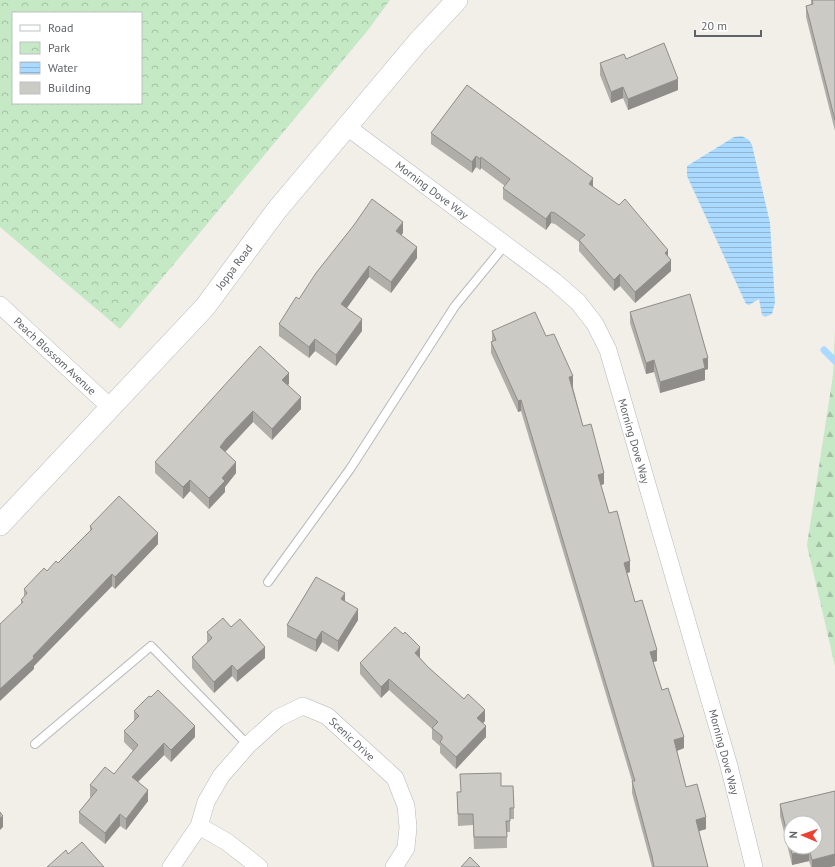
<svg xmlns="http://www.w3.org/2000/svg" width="835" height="867" font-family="'PT Sans',sans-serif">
<defs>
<pattern id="forest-firs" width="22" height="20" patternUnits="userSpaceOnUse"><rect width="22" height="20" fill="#c5e8c5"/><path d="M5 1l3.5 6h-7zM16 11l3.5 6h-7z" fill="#a3c0a4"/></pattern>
<pattern id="park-crowns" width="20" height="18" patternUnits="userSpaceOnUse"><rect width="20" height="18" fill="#c5e8c5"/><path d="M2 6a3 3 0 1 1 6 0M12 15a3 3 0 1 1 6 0" fill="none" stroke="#a3c0a4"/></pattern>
<pattern id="water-rules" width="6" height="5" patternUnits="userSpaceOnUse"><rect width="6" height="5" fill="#aadaff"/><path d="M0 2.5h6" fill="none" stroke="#8eb4d2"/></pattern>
</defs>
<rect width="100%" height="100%" fill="#f1efe8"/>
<path fill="url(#forest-firs)" d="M835,329V666L807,545L833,375Z"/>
<path fill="url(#park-crowns)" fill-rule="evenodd" d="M0,0H390L368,30L120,329L0,227ZM13,13H141V103H13Z"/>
<path fill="url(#water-rules)" d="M742,136L749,140L752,145L770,223L775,303L772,314L765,317L762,315L759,299L749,305L746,304L687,176V166L734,137Z"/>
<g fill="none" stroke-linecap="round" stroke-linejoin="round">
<path stroke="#aadaff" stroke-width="7" d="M824,350L835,361"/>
<defs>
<path id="service" d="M268,582L350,469L455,306L505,245
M35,744L151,646L248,745"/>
<path id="minor" d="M346,126L554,281L578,302L595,324L608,350L729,766L754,867
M0,305L110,407
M199,826L227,842L259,867
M171,867L199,826L206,802L221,776L248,745L278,718L303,706L327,716L395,778L406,806L408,827L406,848L394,867"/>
<path id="tertiary" d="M0,525L205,307L276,211L417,43L457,0"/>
</defs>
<use href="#service" stroke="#b5b8bc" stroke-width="10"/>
<use href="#minor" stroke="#b5b8bc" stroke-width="18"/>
<use href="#tertiary" stroke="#b5b8bc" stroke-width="22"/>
<use href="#service" stroke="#fff" stroke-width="8"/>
<use href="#minor" stroke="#fff" stroke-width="17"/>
<use href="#tertiary" stroke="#fff" stroke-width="21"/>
</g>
<path fill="#afaea9" d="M811,0H835V131L806,17V6L811,5Z
M626,59L678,90L628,110L623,98L611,103L600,75V63Z
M431,133L593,187L668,257L671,271L635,303L620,286L614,291L579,251V242L555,224L551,223L546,230L503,199V188L505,186L481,168L480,170L476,167L472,173L431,144Z
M403,233L401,235L417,258L391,293L369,277L347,308L362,331L336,366L315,351L309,358L279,336V324L299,299Z
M630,312L708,369L705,370V380L660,393L654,372L646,374L630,323Z
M492,331L546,336L573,387L583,426L604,484L601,485L609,513L630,572L627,573L635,602L657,661L653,662L662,690L684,748L677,751L686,787L706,829L699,831L708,867H652L632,793V781L521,411L518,412L491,353V342L492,341Z
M289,384L288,385L301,409L272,440L253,422L226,451L225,452L236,473L225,487V492L209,509L190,491L183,499L155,473V462Z
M90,526L158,544L115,589L112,586L34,666V669L21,605V600L24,597V589L47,571L58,563L90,531Z
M345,601L358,620L338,652L322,642L316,652L287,637V625Z
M231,627L265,658L237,682L232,676L214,693L192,668V657L207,643V632Z
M403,634L420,658L428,667L485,721L483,723L486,737L456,769L440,753V746L432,739V729L389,690L381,698L360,674V663Z
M134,711L195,737L171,762L164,755L138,782L148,801L126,830L120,826L105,844L79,823V812L91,797H90V785L114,774L133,751L124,742V731L134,721Z
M501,786L514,808V819H510V832H507V848L474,849L473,825L458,826L457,792Z
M835,791V866L830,867H811L809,861L792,865L780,816V804Z"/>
<path fill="#8f8d8a" d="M678,79V90L628,110V99Z
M623,87V98L611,103V92Z
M476,156V167L472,173V162Z
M481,157V168L480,170V159Z
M593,178V190L589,184Z
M551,212V223L546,230V219Z
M403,222V233L396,242V231Z
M417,247V258L391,293V282Z
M668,250V261L665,253Z
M671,260V271L635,303V292Z
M369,266V277L341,316V304Z
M620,274V286L614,291V280Z
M362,319V331L336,366V355Z
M315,339V351L309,358V347Z
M708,358V369L705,370V380L660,393V382L703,359Z
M654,360V372L646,374V363Z
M289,373V384L282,391V380Z
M573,376V387L569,389V377Z
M301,397V409L272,440V429Z
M521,400V411L518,412V401Z
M253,411V422L226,451L220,458V447L226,439Z
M236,462V473L225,487V492L209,509V498L222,478Z
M604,473V484L598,486V475Z
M190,480V491L183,499V487Z
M158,533V544L115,589V577Z
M630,561V572L624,574V563Z
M112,574V586L34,666V669L0,701V689Z
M345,593V604L341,599Z
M358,609V620L338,652V641Z
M322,631V642L316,652V640Z
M265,647V658L237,682V671Z
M420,647V658L415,653Z
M657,650V661L650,663V652Z
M232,665V676L214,693V682Z
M389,679V690L381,698V687Z
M485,710V721L477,729V718Z
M195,726V737L171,762V750Z
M486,726V737L456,769V757Z
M684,737V748L674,752V740Z
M164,743V755L132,788V777Z
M148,790V801L126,830V819Z
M120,814V826L105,844V833Z
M3,816V827L0,830V818Z
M706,817V829L696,832V820Z
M809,849V861L792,865V854Z
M835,854V866L830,867H812V860Z"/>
<path fill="#cccac5" stroke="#8f8d8a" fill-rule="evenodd" d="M812,0H835V120L806,6L813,4Z
M664,43L678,79L628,99L623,87L611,92L600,63L624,54L626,59Z
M467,85L593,178L589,184L619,205L625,199L668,250L665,253L671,260L635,292L620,274L614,280L579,240L585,235L555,213L551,212L546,219L503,188L510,179L481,157L480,159L476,156L472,162L431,133Z
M372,199L403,222L396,231L417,247L391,282L369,266L341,304L362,319L336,355L315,339L309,347L279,324L296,297L299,299L316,273L354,225Z
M690,294L708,358L703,359L705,368L660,382L654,360L646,363L630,312Z
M535,312L546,336L554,334L573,376L569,377L583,426L591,424L604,473L598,475L609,513L617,511L630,561L624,563L635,602L642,600L657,650L650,652L662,690L668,688L684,737L674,740L686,787L697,784L706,817L696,820L708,867H654L652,856L632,781H635L521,400L518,401L491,342L496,340L492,331Z
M260,346L289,373L282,380L301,397L272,429L253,411L226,439L220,447L236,462L222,478L225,481L209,498L190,480L183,487L155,462Z
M119,496L158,533L115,577L112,574L33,656L34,658L0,689V624L23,602L21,600L27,593L24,589L44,568L47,571L56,561L58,563L92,529L90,526Z
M316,577L345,593L341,599L358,609L338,641L322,631L316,640L287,625Z
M223,618L231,627L240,619L265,647L237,671L232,665L214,682L192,657L212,638L207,632Z
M395,627L403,634L405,632L420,647L415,653L428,667L464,699L468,694L485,710L477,718L486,726L456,757L440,742L442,739V736L432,728L438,722L389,679L381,687L360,663Z
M158,690L195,726L171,750L164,743L132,777L148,790L126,819L120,814L105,833L79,812L97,790L90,785L105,767L114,774L138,745L124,731L139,716L134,711L149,696L151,697Z
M501,773V786H513L514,808H510V821H506L507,837H474L473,814H458L457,792H461L460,774Z
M835,791V854L812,860L809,849L792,854L780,804ZM791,823H815V847H791Z
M0,812L3,816L0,818Z
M82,842L104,867H47L66,850L68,854Z
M470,857L480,867H461Z"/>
<g text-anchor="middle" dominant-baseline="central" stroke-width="3.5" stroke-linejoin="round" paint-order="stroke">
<g font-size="11" fill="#5f6368" stroke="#fff">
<text transform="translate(432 190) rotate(37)">Morning Dove Way</text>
<text transform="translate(234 267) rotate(-53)">Joppa Road</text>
<text transform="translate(55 356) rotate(43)">Peach Blossom Avenue</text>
<text transform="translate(634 441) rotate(74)">Morning Dove Way</text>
<text transform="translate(352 739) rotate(43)">Scenic Drive</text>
<text transform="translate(724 752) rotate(75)">Morning Dove Way</text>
</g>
</g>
<rect x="12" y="12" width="130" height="92" fill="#ffffff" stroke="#bfc1c3"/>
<rect x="20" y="25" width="20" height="6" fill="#ffffff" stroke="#bfc1c3"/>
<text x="48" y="32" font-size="12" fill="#5f6368">Road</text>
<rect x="20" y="42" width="20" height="12" fill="url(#park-crowns)" stroke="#bfc1c3"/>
<text x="48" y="52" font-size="12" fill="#5f6368">Park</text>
<rect x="20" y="62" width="20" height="12" fill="url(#water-rules)" stroke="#bfc1c3"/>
<text x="48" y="72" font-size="12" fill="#5f6368">Water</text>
<rect x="20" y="82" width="20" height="12" fill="#cccac5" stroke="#bfc1c3"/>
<text x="48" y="92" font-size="12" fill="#5f6368">Building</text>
<g transform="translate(803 835) rotate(272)"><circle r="19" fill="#ffffff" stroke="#bfc1c3"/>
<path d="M0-3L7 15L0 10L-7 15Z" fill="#ea4335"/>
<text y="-6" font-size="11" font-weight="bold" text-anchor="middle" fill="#5f6368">N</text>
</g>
<path d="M695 30v6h66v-6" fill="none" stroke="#5f6368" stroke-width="2"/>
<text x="701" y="30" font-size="12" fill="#5f6368" stroke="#ffffff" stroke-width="3" paint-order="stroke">20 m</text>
</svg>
